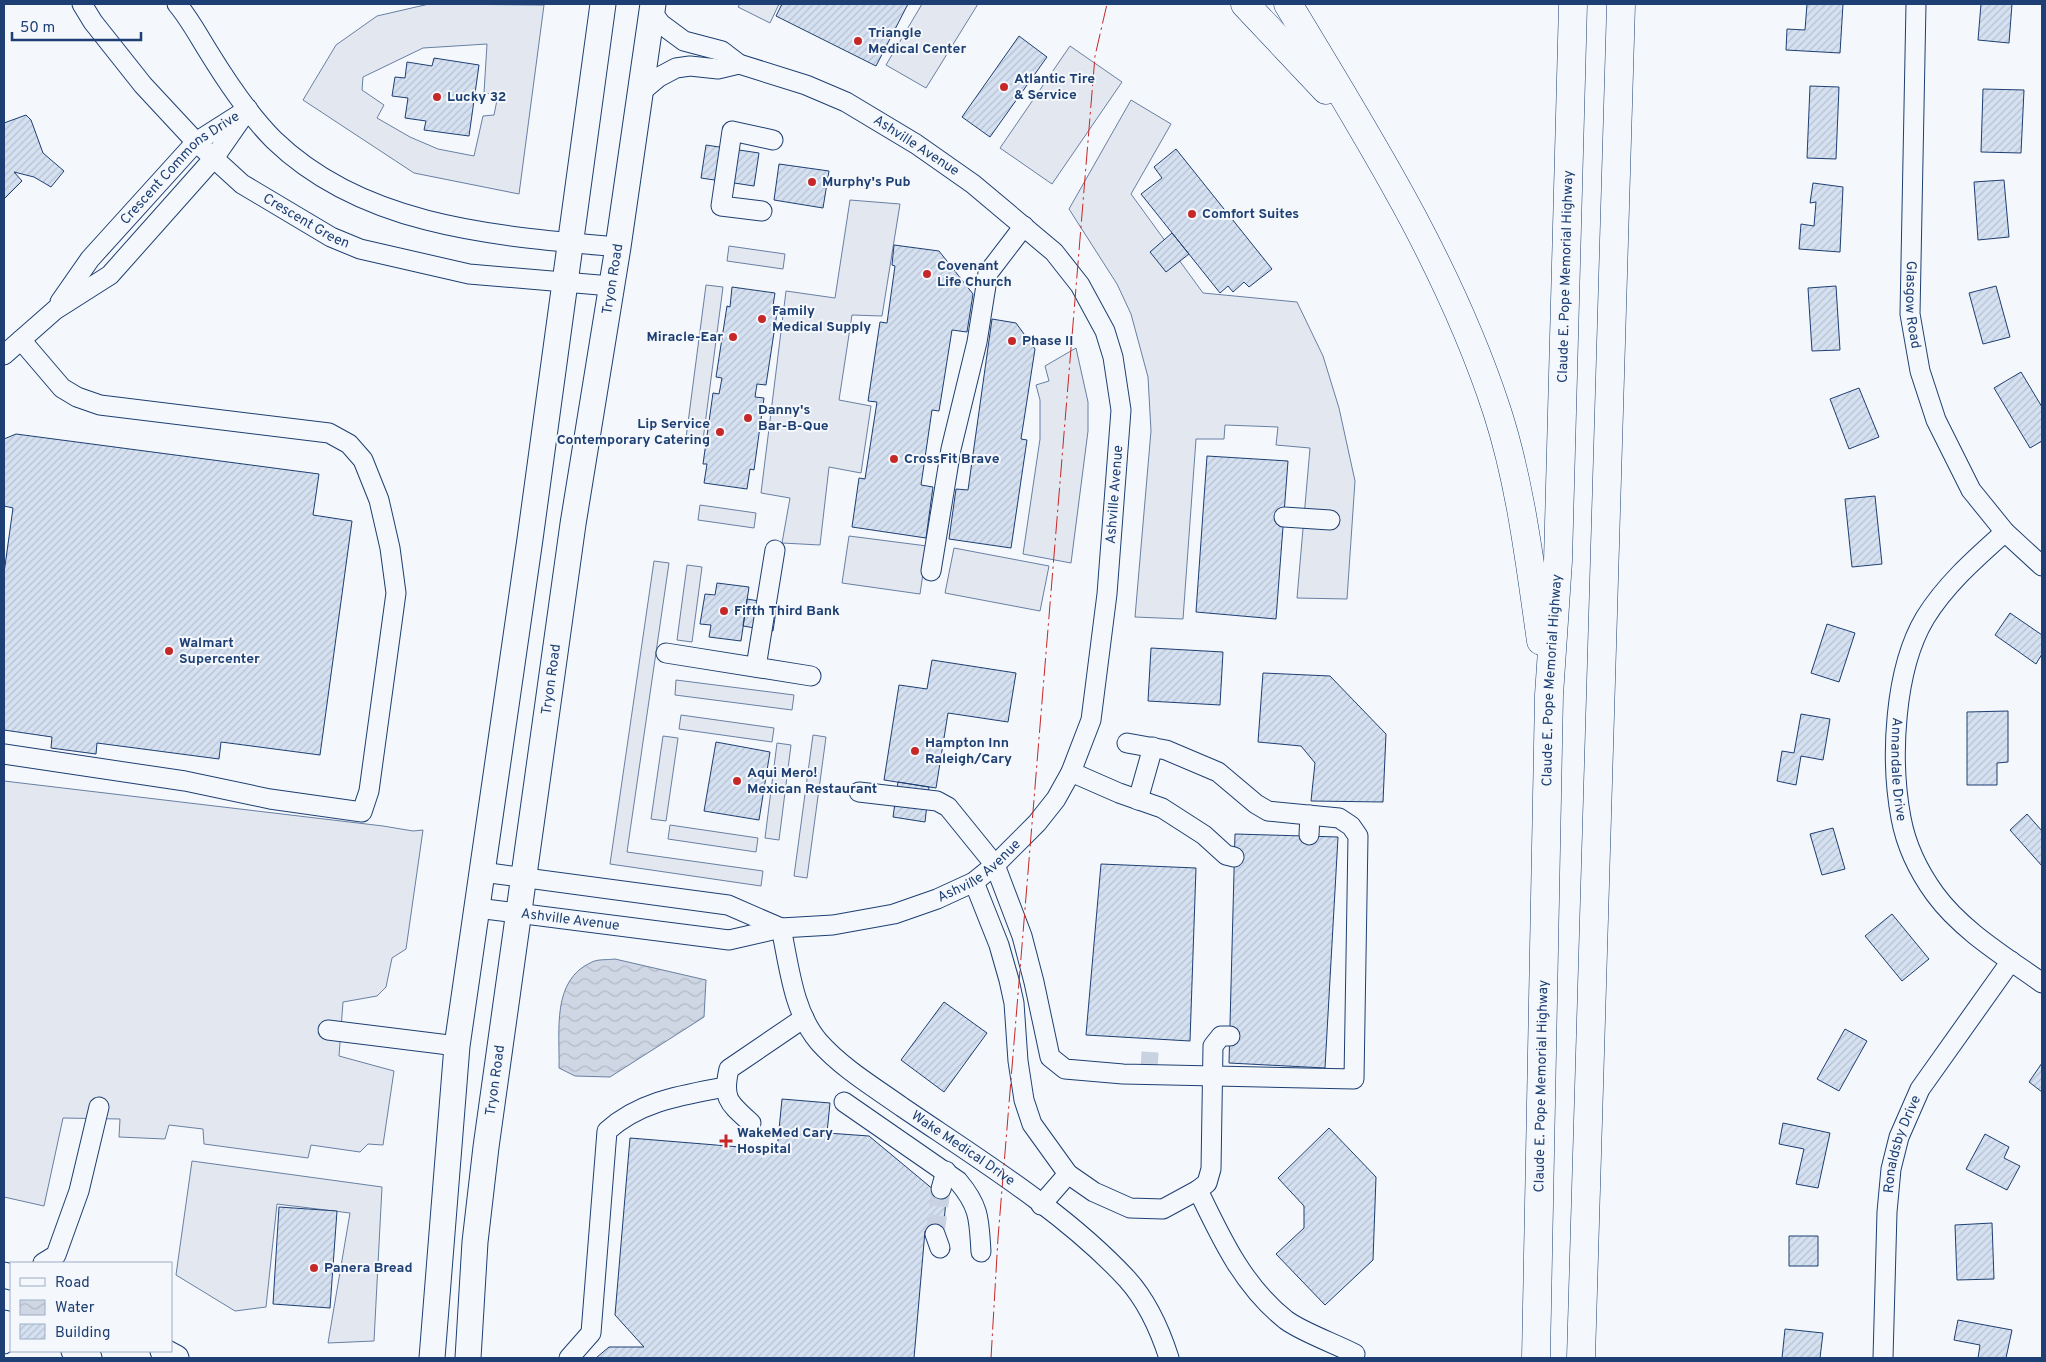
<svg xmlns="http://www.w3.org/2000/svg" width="2046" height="1362" font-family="Overpass,sans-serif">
<defs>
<pattern id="water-waves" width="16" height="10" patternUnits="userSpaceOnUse" patternTransform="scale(1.25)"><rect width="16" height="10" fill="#cfd7e4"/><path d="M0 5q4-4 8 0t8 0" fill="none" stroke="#b1bac7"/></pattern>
<pattern id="building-hatch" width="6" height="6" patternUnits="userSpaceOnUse" patternTransform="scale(1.25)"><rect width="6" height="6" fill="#d5e0f0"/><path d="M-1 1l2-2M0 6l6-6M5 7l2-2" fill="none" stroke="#b6c1d1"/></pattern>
</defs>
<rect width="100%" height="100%" fill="#f4f7fb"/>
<path fill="#e3e8f0" stroke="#687fa3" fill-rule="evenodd" d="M429,4L544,5L519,194L414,173L303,100L336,45L377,16ZM487,44L484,93L498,95L494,115L483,116L474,156L438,149L410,137L377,118L384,105L362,90L363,77L423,48Z
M740,4H779L770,23L738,7Z
M922,4H978L926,88L886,65Z
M1070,46L1122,82L1052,184L1000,148Z
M1131,100L1171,124L1131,194L1203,293L1297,302L1323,356L1339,408L1355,481L1347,599L1297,598L1310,448L1276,445L1278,427L1225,425L1224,439H1196L1183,619L1135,617L1151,431L1148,377L1131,314L1117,284L1069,209Z
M850,200L900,204L882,316L852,315L839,400L871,406L861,473L829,467L820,545L782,543L790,498L761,493L786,291L835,298Z
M729,246L785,254L783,269L727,261Z
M706,285L723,287L703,440L686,438Z
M1076,348L1088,402V431L1071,563L1023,554L1040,439V400L1036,385L1049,381L1045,366Z
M700,505L756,513L754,528L698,520Z
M849,536L927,546L920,594L842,583Z
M954,548L1049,566L1040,611L945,593Z
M654,561L669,563L627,852L763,871L761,886L610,864Z
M687,565L702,567L692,642L677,640Z
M676,680L794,695L792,710L675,695Z
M681,715L774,728L772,742L679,729Z
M813,735L826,737L807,878L794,876Z
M663,736L678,738L666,821L651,819Z
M777,743L791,745L779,840L765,838Z
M4,781L383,826L413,831L423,830L406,949L392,958L386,987L377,996L343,1002L339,1056L394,1071L383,1145L368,1144L360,1152L311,1145L308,1158L204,1144L203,1129L169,1125L165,1139L119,1137L120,1119L63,1118L44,1206L4,1197Z
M670,825L758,838L756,852L668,839Z
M192,1161L382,1187L374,1341L328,1343L350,1213L277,1204L266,1307L235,1311L176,1275Z"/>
<path fill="url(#water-waves)" stroke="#687fa3" d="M615,959L706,980L704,1017L610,1077L575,1076L559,1068C560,1031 551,980 592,962C598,959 608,960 615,959Z"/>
<path fill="url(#building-hatch)" stroke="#1d3f73" d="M782,4H908L876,66L776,16Z
M1807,4H1843L1840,53L1786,50L1787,29L1805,30Z
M1981,4H2012L2009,43L1978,40Z
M1019,36L1047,57L990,137L962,117Z
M434,58L479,65L469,136L424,130L426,121L405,118L408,98L392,96L395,77L405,78L407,62L432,66Z
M1810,86L1839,87L1836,159L1807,158Z
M1983,89L2024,90L2021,153L1981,152Z
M26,115L31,120L43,153L64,171L51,187L34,177L14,172L22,181L4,199V123Z
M706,145L759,153L754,186L701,178Z
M1176,149L1272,269L1249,287L1244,282L1233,292L1228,286L1220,293L1141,194L1162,178L1154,167Z
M779,164L829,171L823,208L774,200Z
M2004,180L2009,237L1978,240L1974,182Z
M1813,183L1843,187L1840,252L1799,249L1801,224L1814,226L1816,202L1810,203Z
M1172,233L1189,254L1166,272L1150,252Z
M894,245L939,251L973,294L967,332L952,330L939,411L932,410L921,485L933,487L926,538L852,527L859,478L865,479L877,402L868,401L880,322L887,323L895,266L892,265Z
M1836,286L1840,350L1812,351L1808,288Z
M1996,286L2010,337L1983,344L1969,293Z
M732,287L775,293L772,312L777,313L766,385L757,384L755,397L764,398L754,470L750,469L747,489L704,483L707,464H703L713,393L719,394L722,378L716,377L727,306L730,307Z
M992,319L1016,323L1035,349L1021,439L1027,440L1011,548L949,539L956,489L968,490Z
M2021,372L2042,407V441L2030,448L1994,388Z
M1859,388L1879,437L1849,449L1830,399Z
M16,434L319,474L313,515L352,521L320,755L221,742L219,759L97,743L96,754L51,748L52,737L4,730V573L13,508L4,506V439Z
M1207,456L1288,461L1276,619L1196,612Z
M1875,496L1882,564L1852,567L1845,499Z
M717,583L749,587L741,641L709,637L711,625L700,624L705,594L715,595Z
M747,599L777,604L773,631L743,626Z
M2010,613L2042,635V654L2036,664L1995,635Z
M1827,624L1855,633L1839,682L1811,673Z
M1151,648L1223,652L1220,705L1148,701Z
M932,660L1016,673L1008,722L948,713L936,788L884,780L899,685L927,689Z
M1263,673L1330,676L1386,734L1383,802L1311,801L1315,763L1301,746L1258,742Z
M2008,711V762L1997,763V785H1967V712Z
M1801,714L1830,719L1823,760L1801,756L1796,785L1777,781L1782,751L1794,753Z
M716,742L770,752L759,820L704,811Z
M898,782L929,787L925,822L893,817Z
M2027,814L2042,831V866L2010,830Z
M1833,828L1845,869L1822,875L1810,834Z
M1235,834L1338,837L1325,1068L1229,1063Z
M1101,864L1196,868L1190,1041L1086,1035Z
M1892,914L1929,959L1902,981L1865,936Z
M944,1002L987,1033L944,1092L901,1060Z
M1845,1029L1867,1041L1839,1091L1817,1079Z
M2042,1063V1092L2029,1082Z
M782,1099L830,1103L827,1133L869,1136L946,1200L943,1233L925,1231L914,1358H596L609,1347H644L615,1315L630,1138L777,1150Z
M1783,1123L1830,1133L1818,1188L1796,1184L1804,1149L1779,1144Z
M1329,1128L1376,1177L1373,1260L1325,1305L1276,1254L1304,1228V1206L1278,1178Z
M1985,1134L2009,1147L2004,1158L2020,1166L2007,1190L1966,1169Z
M279,1207L337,1211L330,1308L273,1304Z
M1992,1223L1994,1279L1957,1280L1955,1225Z
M1789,1236H1818V1266H1789Z
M1958,1320L2012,1330L2006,1358H1978L1980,1345L1954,1340Z
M1785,1329L1823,1333L1820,1358H1782Z"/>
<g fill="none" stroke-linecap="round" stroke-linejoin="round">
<path stroke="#c9d2e0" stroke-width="19" stroke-dasharray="19 9" stroke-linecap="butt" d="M1141,1061L1158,1062
M935,1234L941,1189"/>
<defs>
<g id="minor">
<path id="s1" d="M82,4L93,22L143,85L196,142L242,184L331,237L360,249L469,274L611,286"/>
<path d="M177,4C189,18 198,35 208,51C227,82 248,114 274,140C365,228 499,236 618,247"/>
<path id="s2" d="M1916,4L1910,314L1920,371L1936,420L1971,490L2005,532L2042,566"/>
<path d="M641,92L659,77L676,68L690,66L718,69L739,64"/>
<path d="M762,211L721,206L732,131L773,140"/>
<path id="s3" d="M60,302L90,259L196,142L240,114"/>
<path d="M4,355L55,310L110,275L214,158L248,109"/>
<path d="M1284,517L1330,520"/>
<path id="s4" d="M2005,532C1976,558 1946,584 1925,618C1894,670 1890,759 1901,818C1906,845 1919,872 1935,894C1962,931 2006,957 2042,983"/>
<path d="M931,571L951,449L977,342L988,273L1024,226"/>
<path d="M666,653L811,676"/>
<path d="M756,667L775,550"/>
<path d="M4,754L185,781L270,799L362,812L369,791L396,593L390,548L379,500L363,460L349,444L329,433L100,405L77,397L62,388L21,340"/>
<path d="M1071,772L1119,793L1162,808L1204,835L1226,855L1234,857"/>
<path d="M859,792L937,801L948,807L995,865L1022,936L1034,982L1050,1057L1065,1069L1123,1074L1354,1079L1358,836L1351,826L1339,818L1268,811L1256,804L1218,772L1166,750L1127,743"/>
<path d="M1138,800L1153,747"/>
<path d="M1309,835L1310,815"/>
<path d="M482,872L728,905L781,928"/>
<path d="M974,882L999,945L1009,980L1014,1003L1018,1061L1024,1100L1032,1124L1068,1174L1094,1192L1130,1208L1163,1209L1198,1190C1221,1238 1243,1286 1286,1320C1302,1332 1336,1344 1355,1354"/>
<path id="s5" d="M477,908L729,940L781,928L833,925L894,914L937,899L974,882L995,865L1037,823L1056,799L1071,772L1091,720L1107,594L1121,410L1113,357L1105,331L1080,285L1054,252L973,184L916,144L846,102L806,85L739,64L722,51L684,41L661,24L652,12"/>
<path id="s6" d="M781,928C789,965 793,1012 819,1042C842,1068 874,1087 902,1107C977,1158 1065,1212 1127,1279C1147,1301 1160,1330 1169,1358"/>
<path d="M328,1030L457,1046"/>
<path d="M844,1102L958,1181C980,1207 979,1220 981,1252"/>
<path d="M751,1123C729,1103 722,1099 729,1069L804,1018"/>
<path d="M941,1189L946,1171"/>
<path d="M1198,1190L1207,1183L1211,1169L1213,1046L1221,1036H1230"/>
<path d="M1041,1205L1068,1174"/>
<path d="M935,1234L940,1248"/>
<path d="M43,1263L56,1255L79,1191L99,1107"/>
<path d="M4,1344L11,1338"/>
<path d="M569,1358L591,1333L607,1131C640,1101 683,1095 725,1087"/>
<path id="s7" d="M1883,1358L1887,1212L1891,1169L1899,1137L1920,1089L2011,961"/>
</g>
<g id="major">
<path d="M4,1275L11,1277"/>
<path d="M4,1323L11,1325"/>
<path d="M74,1351L89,1358"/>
<path d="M163,1351L176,1358"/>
<path d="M432,1358L457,1046L530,539L603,4"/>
<path id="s8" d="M468,1358L475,1242L486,1147L573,524L618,247L653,4"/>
</g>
<g id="highway">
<path d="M1245,4L1326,90"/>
<path d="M1288,4C1367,135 1449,264 1497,411C1521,485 1530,565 1541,641"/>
<path id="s9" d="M1536,1358L1549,695L1558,561L1573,4"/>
<path d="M1581,1358L1621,4"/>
</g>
</defs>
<use href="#minor" stroke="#1d3f73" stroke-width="21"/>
<use href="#major" stroke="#1d3f73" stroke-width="27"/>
<use href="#highway" stroke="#1d3f73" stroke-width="29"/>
<use href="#minor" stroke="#f4f7fb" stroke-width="19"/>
<use href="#major" stroke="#f4f7fb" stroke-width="25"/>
<use href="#highway" stroke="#f4f7fb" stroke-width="28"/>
<path stroke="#c62828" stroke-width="1" stroke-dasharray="18 4 2.5 4" stroke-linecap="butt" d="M991,1358L998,1238L1095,56L1107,4"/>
</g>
<g fill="#c62828" stroke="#f4f7fb" stroke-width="2">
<circle cx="858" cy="41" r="5"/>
<circle cx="1004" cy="87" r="5"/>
<circle cx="437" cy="97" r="5"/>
<circle cx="812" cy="182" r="5"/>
<circle cx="1192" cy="214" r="5"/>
<circle cx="927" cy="274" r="5"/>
<circle cx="762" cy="319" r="5"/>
<circle cx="733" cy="337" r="5"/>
<circle cx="1012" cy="341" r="5"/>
<circle cx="748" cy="418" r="5"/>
<circle cx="720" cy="432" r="5"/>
<circle cx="894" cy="459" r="5"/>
<circle cx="724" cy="611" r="5"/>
<circle cx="169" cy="651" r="5"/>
<circle cx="915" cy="751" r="5"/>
<circle cx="737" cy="781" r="5"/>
<path d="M723.5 1133.5h5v5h5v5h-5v5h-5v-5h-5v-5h5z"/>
<circle cx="314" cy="1268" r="5"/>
</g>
<g text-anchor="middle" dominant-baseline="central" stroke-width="4" stroke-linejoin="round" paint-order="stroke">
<g font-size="14" font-weight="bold" fill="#1d3f73" stroke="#f4f7fb" text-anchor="start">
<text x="868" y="33">Triangle<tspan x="868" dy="16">Medical Center</tspan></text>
<text x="1014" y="79">Atlantic Tire<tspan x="1014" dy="16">&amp; Service</tspan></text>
<text x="447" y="97">Lucky 32</text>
<text x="822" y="182">Murphy's Pub</text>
<text x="1202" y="214">Comfort Suites</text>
<text x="937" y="266">Covenant<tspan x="937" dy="16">Life Church</tspan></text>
<text x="772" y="311">Family<tspan x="772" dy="16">Medical Supply</tspan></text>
<text x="723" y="337" text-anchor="end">Miracle-Ear</text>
<text x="1022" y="341">Phase II</text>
<text x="758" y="410">Danny's<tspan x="758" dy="16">Bar-B-Que</tspan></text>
<text x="710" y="424" text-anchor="end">Lip Service<tspan x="710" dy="16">Contemporary Catering</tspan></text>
<text x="904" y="459">CrossFit Brave</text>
<text x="734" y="611">Fifth Third Bank</text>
<text x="179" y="643">Walmart<tspan x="179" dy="16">Supercenter</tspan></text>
<text x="925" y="743">Hampton Inn<tspan x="925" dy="16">Raleigh/Cary</tspan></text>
<text x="747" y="773">Aqui Mero!<tspan x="747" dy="16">Mexican Restaurant</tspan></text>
<text x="737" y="1133">WakeMed Cary<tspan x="737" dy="16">Hospital</tspan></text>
<text x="324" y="1268">Panera Bread</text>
</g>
<g font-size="14" fill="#1d3f73" stroke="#f4f7fb">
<text transform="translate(916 146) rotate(33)">Ashville Avenue</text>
<text stroke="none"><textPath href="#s3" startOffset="181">Crescent Commons Drive</textPath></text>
<text stroke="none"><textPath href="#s1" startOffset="316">Crescent Green</textPath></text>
<text stroke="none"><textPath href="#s9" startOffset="1082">Claude E. Pope Memorial Highway</textPath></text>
<text stroke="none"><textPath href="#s8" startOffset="1089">Tryon Road</textPath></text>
<text stroke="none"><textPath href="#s2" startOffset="301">Glasgow Road</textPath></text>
<text stroke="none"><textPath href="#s5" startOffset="938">Ashville Avenue</textPath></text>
<text stroke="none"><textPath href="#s8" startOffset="684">Tryon Road</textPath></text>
<text stroke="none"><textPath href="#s9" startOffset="678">Claude E. Pope Memorial Highway</textPath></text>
<text stroke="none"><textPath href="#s4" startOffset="274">Annandale Drive</textPath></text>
<text stroke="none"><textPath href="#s5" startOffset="518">Ashville Avenue</textPath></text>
<text stroke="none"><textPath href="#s5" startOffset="94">Ashville Avenue</textPath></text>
<text stroke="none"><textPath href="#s8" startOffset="279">Tryon Road</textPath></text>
<text stroke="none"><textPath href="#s9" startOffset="272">Claude E. Pope Memorial Highway</textPath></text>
<text stroke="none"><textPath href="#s7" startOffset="216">Ronaldsby Drive</textPath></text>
<text stroke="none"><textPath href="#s6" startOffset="301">Wake Medical Drive</textPath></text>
</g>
</g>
<rect width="2046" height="1362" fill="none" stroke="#1d3f73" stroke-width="10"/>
<rect x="10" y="1262" width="162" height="90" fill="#f4f7fb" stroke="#9eadc5"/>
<rect x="20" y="1278" width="25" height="8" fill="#f4f7fb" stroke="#9eadc5"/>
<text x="55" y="1287" font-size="15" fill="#1d3f73">Road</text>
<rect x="20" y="1300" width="25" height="15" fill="url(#water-waves)" stroke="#9eadc5"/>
<text x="55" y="1312" font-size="15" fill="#1d3f73">Water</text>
<rect x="20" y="1324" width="25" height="15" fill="url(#building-hatch)" stroke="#9eadc5"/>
<text x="55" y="1337" font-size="15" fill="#1d3f73">Building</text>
<path d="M12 32v8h129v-8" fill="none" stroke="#1d3f73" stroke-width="2.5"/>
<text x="20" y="32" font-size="15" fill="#1d3f73" stroke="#f4f7fb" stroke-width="4" paint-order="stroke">50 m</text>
</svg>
